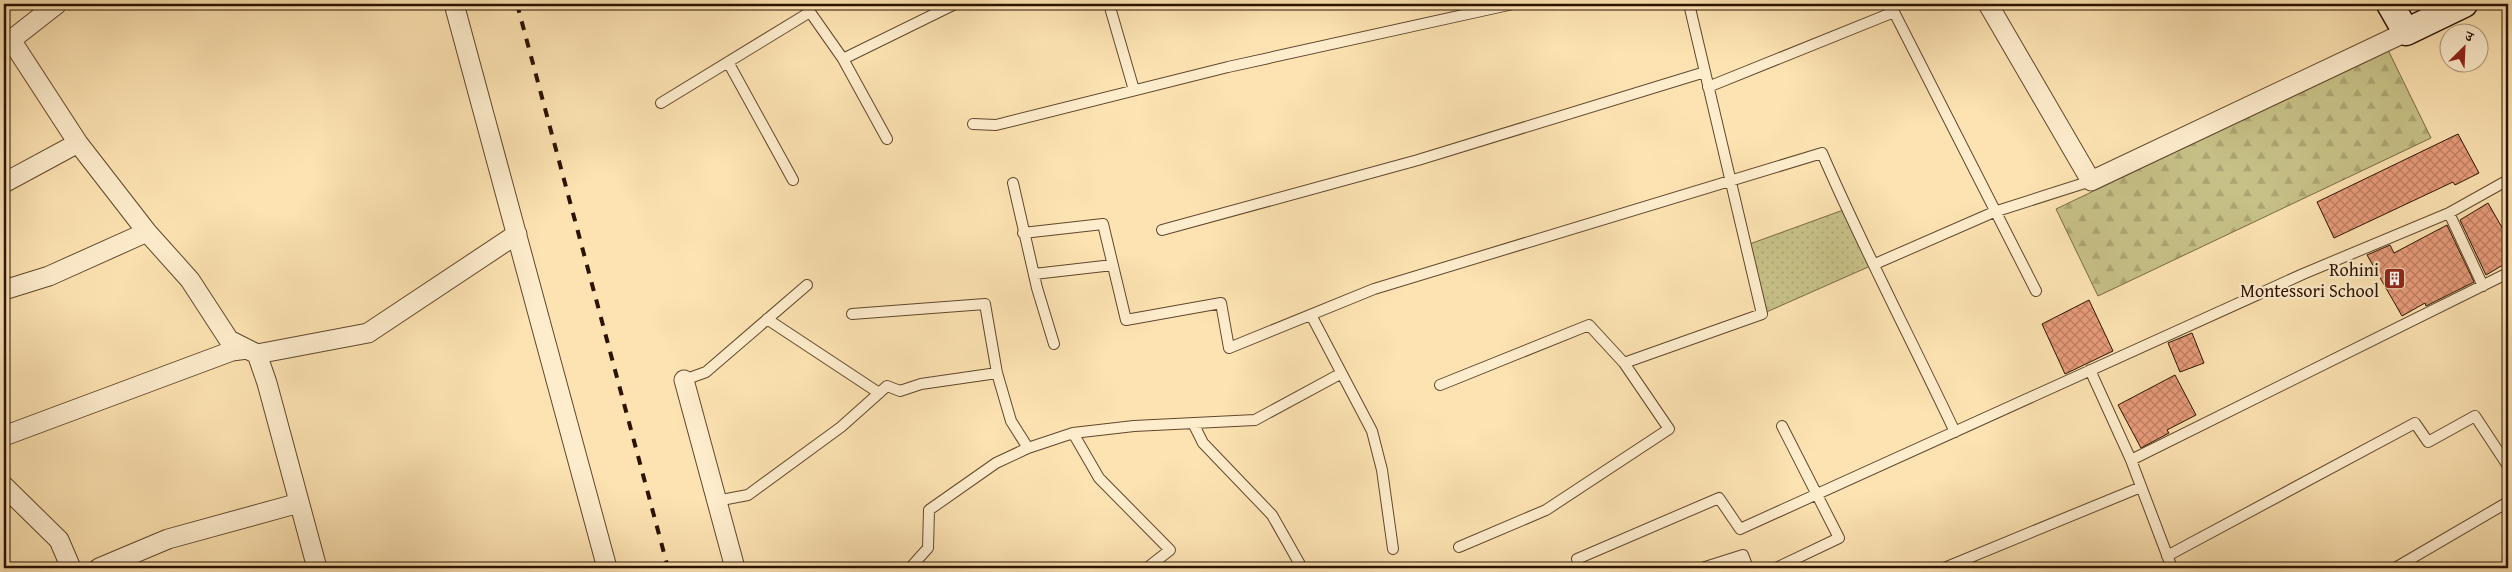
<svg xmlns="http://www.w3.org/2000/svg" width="2512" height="572" font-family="'Gentium Book Plus','Noto Serif Devanagari',serif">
<defs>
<pattern id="grass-dots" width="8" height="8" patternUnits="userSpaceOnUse" patternTransform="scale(1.25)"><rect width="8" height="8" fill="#c7c187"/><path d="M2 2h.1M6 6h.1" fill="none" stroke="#aba573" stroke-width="1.8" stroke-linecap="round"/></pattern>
<pattern id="forest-firs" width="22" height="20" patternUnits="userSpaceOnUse" patternTransform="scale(1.25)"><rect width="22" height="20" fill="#c7c187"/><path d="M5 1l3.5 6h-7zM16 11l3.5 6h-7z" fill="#aba573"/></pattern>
<pattern id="building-cross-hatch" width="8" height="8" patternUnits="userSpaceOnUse" patternTransform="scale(1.25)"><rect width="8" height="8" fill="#e99c7b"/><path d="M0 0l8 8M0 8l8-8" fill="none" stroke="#bd7e62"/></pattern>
</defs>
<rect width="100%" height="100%" fill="#fde3b2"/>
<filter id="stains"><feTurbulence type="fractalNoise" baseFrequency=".004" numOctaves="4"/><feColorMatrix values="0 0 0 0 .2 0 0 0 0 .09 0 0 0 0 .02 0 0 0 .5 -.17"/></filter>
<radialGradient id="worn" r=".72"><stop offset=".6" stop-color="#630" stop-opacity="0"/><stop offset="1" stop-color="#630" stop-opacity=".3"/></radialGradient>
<path fill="url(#grass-dots)" stroke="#796a44" d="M1846,209L1875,264L1762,314L1747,245Z"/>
<path fill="url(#forest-firs)" stroke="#796a44" d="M2388,50L2431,138L2098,296L2056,209Z"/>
<path fill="url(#building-cross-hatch)" stroke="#2b1300" d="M2458,134L2479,173L2455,185L2453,182L2334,238L2317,202Z
M2488,203L2508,238V262L2486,275L2460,220Z
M2447,225L2474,282L2426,306L2425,303L2402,316L2367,255L2390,245L2394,253Z
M2089,300L2113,351L2065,374L2042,324Z
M2192,333L2204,363L2180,372L2168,343Z
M2175,375L2196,415L2167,430L2169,433L2141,448L2118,405Z"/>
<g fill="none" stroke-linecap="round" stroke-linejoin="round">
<defs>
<path id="lane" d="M1109,4L1134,90
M843,59L955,4
M728,62L793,180
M1708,87L1894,12L2036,291
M661,103L810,12L843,59L887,139
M973,124L996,125L1228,67L1513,4
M1013,183L1037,288L1054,344
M2449,213L2483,286
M1162,230L1418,160L1705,72
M1023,233L1103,224L1126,320L1221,303L1229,348L1374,289L1822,153C1863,248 1911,339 1955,432
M1875,264L1994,212L2091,181
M1034,274L1113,265
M852,314L985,304L997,373L1011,421L1028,448
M1311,315L1372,431L1382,470L1393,549
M767,319L879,393
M1624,363L1762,314L1689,4
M2090,370L2131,460L2172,568
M684,380L706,372L807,285
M1440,385L1589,325L1624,363L1669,429L1546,510L1459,547
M1193,423L1203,443L1272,515L1302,568
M1073,433L1099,478L1170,550L1147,568
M2131,460L2508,273
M716,501L748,495L841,427L887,386L900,391L921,384L997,373
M2167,556L2415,423L2428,442L2475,416L2508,466
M1577,559L1719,498L1740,529L2303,274L2449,213L2508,180
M910,568L928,548L929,510L996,463L1028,448L1073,433L1134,426L1255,420L1340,374
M1702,568L1743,555L1748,568
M1776,568L1839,538L1782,426
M1944,568L2141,487
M2395,568L2508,502"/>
<path id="street" d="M57,4L11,40L78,143L147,232L190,280L229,340L257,354L267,383L317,568
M454,4L607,568
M1988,4L2091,181L2406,32
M4,183L78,143
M4,290L49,276L147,232
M257,354L368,333L517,234
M684,380L735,568
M4,436L232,351L247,349
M4,486L59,540L71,568
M99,568L168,539L299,503"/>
<path id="secondary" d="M2390,4L2406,32L2464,4"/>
</defs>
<use href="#lane" stroke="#60472c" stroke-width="12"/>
<use href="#street" stroke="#60472c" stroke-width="21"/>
<use href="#secondary" stroke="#2b1300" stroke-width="29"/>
<use href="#lane" stroke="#feedcd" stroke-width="10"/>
<use href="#street" stroke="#feedcd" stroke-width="19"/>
<use href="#secondary" stroke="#feedcd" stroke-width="26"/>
<path stroke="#2b1300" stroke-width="4" stroke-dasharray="9 9" stroke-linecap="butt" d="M517,4L668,568"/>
</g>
<defs>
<symbol id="building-square" viewBox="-11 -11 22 22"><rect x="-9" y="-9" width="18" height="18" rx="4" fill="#8f2418" stroke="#feedcd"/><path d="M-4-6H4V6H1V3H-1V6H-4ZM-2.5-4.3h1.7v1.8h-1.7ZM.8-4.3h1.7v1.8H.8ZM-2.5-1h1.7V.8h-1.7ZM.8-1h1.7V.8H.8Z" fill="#fff"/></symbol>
</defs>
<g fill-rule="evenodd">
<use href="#building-square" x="2382" y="266" width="25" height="25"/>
</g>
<g text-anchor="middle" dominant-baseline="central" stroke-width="4.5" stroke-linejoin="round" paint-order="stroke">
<g font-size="18" fill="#2b1300" stroke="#feedcd" text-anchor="end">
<text x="2379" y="269">Rohini<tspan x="2379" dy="21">Montessori School</tspan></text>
</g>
</g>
<rect width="2512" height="572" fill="none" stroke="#fde3b2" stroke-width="20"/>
<rect x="5" y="5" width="2502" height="562" fill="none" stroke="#2b1300" stroke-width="2.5"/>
<rect x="10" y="10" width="2492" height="552" fill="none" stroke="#2b1300"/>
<g transform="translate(2464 48) rotate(24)"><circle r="24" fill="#feedcd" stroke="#aa967b"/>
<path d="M0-4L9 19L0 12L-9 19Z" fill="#8f2418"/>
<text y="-8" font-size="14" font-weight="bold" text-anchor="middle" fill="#2b1300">उ</text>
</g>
<rect width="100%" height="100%" filter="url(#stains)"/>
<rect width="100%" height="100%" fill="url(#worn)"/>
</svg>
